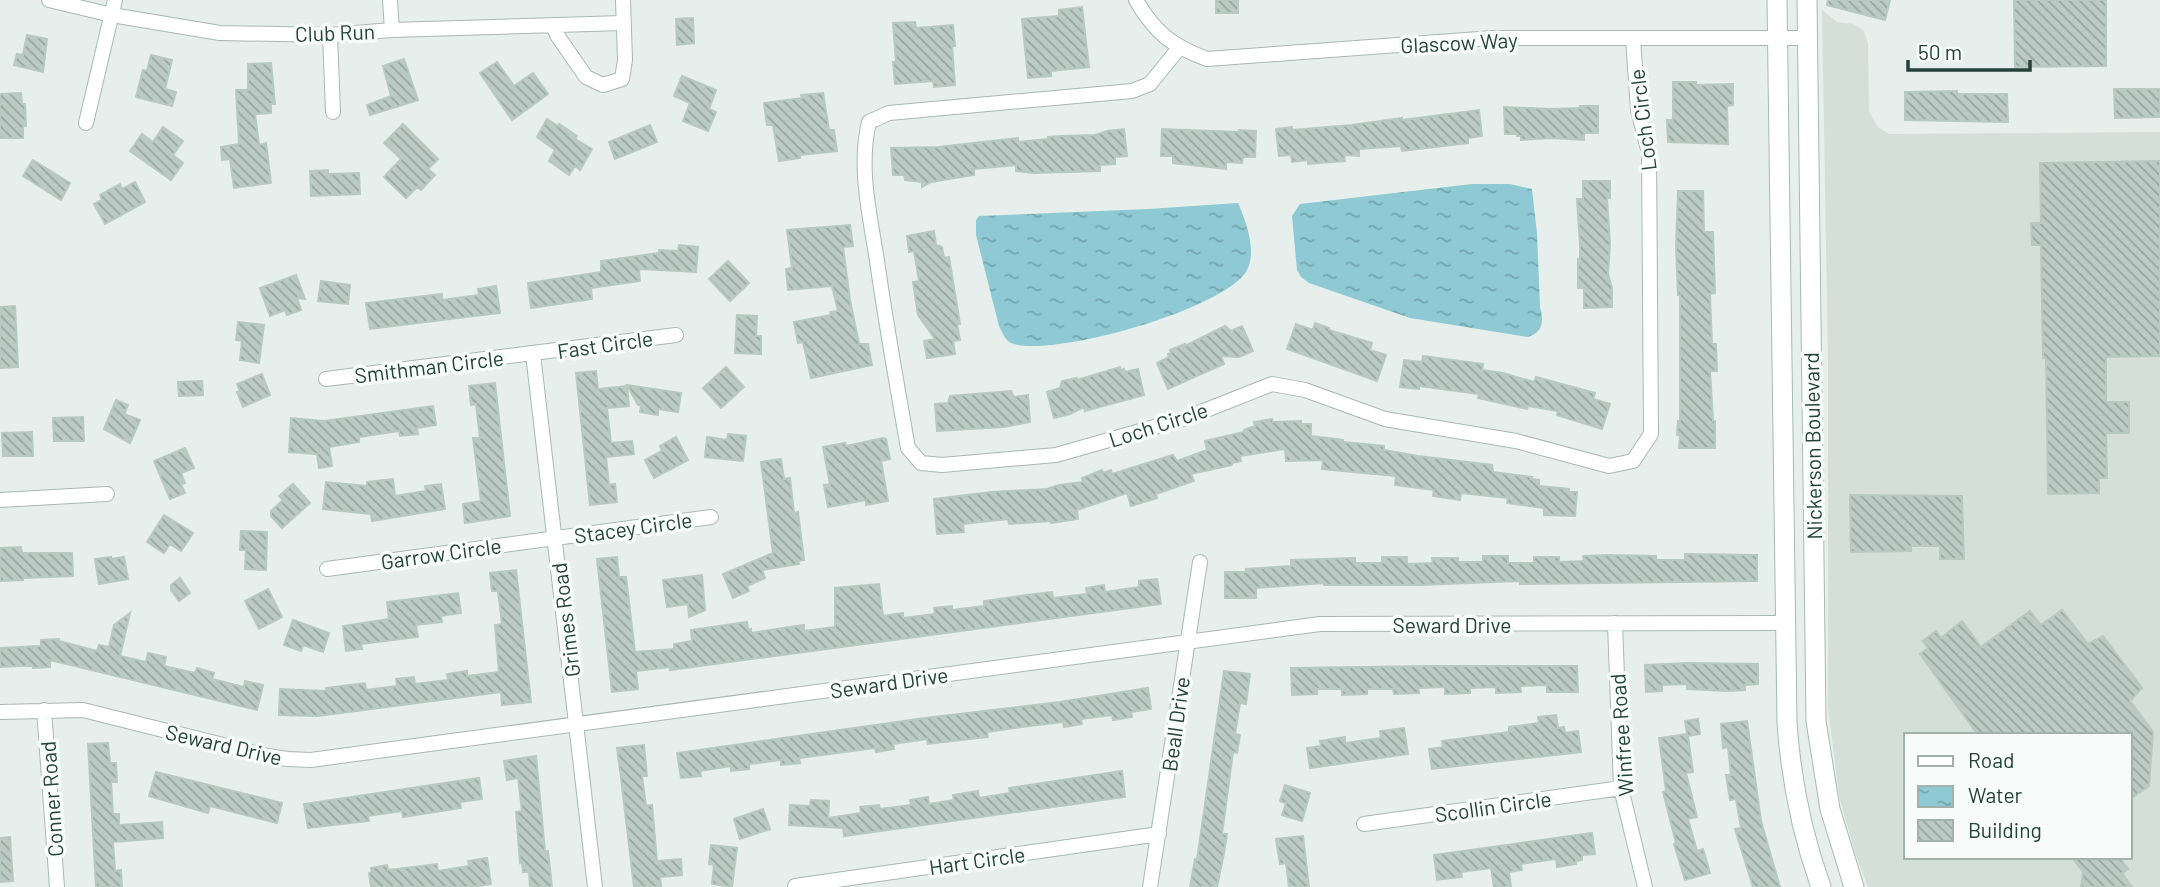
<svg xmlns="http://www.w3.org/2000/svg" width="2160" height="887" font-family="Barlow,sans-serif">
<defs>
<pattern id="water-ripples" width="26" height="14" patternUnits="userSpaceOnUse" patternTransform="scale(1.75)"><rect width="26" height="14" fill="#8ec9d4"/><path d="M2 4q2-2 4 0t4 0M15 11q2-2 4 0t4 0" fill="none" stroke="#74a5ad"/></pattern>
<pattern id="building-back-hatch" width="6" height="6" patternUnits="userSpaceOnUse" patternTransform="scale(1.75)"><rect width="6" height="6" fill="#bbcac4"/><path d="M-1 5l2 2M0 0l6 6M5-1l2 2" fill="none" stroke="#98a6a0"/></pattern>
</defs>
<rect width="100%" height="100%" fill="#e6efeb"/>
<path fill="#d4dfda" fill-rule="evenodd" d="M1822,10L1837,22L1854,24L1864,31L1868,44L1869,112L1878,127L1889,134L2160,132V887H1868L1855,853L1839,796L1828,707V362ZM1906,735H2130V857H1906Z"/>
<path fill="url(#water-ripples)" d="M1472,184H1510L1532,189L1537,233L1540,307C1544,321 1543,333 1527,337L1410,318L1309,283L1301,277L1297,270L1292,216L1300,204Z
M1238,203C1246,221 1257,251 1247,270C1228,308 1051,359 1011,343C1005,340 1002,332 999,326L976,235V220L979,216L1148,209Z"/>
<path fill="url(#building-back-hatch)" stroke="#b8c9c2" stroke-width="2" d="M1216,0H1238V13H1216Z
M1828,0H1890L1885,20L1827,5Z
M2014,0H2106V66L2015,67Z
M1082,7L1089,67L1051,71V76L1028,78L1022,19L1059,16V10Z
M693,18L694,43L677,45L676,19Z
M915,22L916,28L953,25L955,46H952L955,85L934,87L933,81L895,84L893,62H896L893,23Z
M27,35L47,39L43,72L14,65L17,54L23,55Z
M151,55L172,60L165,89L176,92L172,106L136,97L143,70L147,71Z
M404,59L418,100L370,115L367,105L391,96L383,66Z
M497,62L514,86L533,73L548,94L512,120L480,73Z
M271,63L275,104H271V113L255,114L259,145L266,143L271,183L234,188L230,159L222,160L221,147L239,144L236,90H248V64Z
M682,76L716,90L709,109L716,112L708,131L683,121L690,103L674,96Z
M1673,82H1696V85L1733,84V105L1727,106L1728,144L1668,142L1667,120H1673Z
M2114,89H2160V117L2115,118Z
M1957,91V94H2007L2008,122L1905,120V92Z
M21,93L22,104H25L26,126H23V138H0V94Z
M823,93L829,130H834L837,151L800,155V158L779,161L773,125H767L764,103L802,98L801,95Z
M1580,106H1598V133H1584V140L1551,138L1521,140V136H1517V134H1505L1504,107L1551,109L1580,108Z
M1479,110L1482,136L1468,138V143L1402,151L1401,146L1359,149V156L1344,155L1345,161L1308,164V160L1292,162L1291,155L1279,156L1276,129L1292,127V130L1352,125L1402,118V120Z
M547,119L558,126L559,124L577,136L575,139L592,149L580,170L575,166L569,175L549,161L555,150L537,137Z
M403,124L438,159L428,169L435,175L421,190L417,187L406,198L384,177L401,159L384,143Z
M650,125L657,142L615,159L609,142Z
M163,127L183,141L173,155L183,163L171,180L130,151L142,134L153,142Z
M1124,129L1127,156L1115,157V164L1100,165V171L1033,173L1016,171V165L974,169V175L931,182L922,187V182L905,180L904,175H893L891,148L938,147L1018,138V142L1048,139V137L1063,136L1095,135L1107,131Z
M1162,129L1239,132V130L1256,131L1255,157H1243L1242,163L1226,162V169L1173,163V156H1161Z
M33,160L70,183L61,200L23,176Z
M2160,161V356L2106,357V402H2129V433H2106L2107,478H2099V493L2048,494L2046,358H2043L2041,245H2032L2031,223H2041L2040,163Z
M328,170V174L359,173L360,194L311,196L310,171Z
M1583,181H1610V198H1607L1610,244L1608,274L1612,288V307L1584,308V288H1578V259H1580V245L1577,199H1583Z
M135,182L145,202L105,224L94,204L102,200L100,195L120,184L122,189Z
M1678,191H1703L1704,232H1713L1715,293L1710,294L1712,344H1716L1717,371H1710L1713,421H1715V448H1679L1680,435H1677L1678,421H1680V295H1678L1676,247Z
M850,225L853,246L843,247L850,300L859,344H868L872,365L811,378L803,342L798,343L794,322L831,315L830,312L838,311L832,286L788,290L786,269L792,268L787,230Z
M934,231L936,245L942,247L944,258L949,257L960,324H957L960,340L953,341L955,354L927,358L924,341L935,339L918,315L913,282L919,281L914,251L909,252L907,236Z
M679,245L698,247L696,272L639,269L640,281L591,288L592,299L531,308L528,283L601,272V261L659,253V250L678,251Z
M728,261L749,283L730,301L709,279Z
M296,275L305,299L297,298L301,310L287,315L285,310L270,316L260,288Z
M321,281L350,285L348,304L318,301Z
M496,286L500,313L370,329L366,303L442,294V300L479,295L478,289Z
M15,306L18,367L0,368V307Z
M737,315L757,316L756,336H761V354L735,353Z
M238,322L264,325L259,363L240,360L242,341L236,340Z
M1315,323L1329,328V330L1372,343L1370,350L1386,355L1377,381L1287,349L1296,324L1313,330Z
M1225,326L1231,331L1242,326L1253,351L1239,357L1221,356L1224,364L1168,389L1157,363L1169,357L1168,354L1171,353L1170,350L1185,344V346Z
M1423,356L1483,364L1482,370L1503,373L1534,382L1536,377L1595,393L1593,399L1610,404L1602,429L1557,415L1558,411L1528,406L1527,409L1478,398L1479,394L1419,386V389L1400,387L1404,360L1422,362Z
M726,367L744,387L721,408L703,388Z
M1120,367V370L1124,369L1125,372L1138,369L1144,395L1085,411L1084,407L1070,414L1054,418L1047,392L1060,388L1062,381L1077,378V380Z
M596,371L598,389L627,386L629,406L607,408L611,443L632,441L634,454L606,457L609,485L615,484L617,502L590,505L576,373Z
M262,374L270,395L243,407L237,392L240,391L237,384Z
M202,381L203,395L179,396L178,382Z
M495,383L510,516L465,523L463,504L481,501L473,438H480L476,404L471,405L469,386Z
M627,385L681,393L678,412L658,409V415L640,412L641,405H638Z
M1011,391L1014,397L1028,395L1030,422L1004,427L937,431L935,404L948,403L950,396Z
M116,400L128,405L124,414L140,420L130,443L104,429Z
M433,406L436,425L417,428L418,434L400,436L399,431L359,437V442L329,447L332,466L319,468L317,454L289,452L291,418L324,421Z
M83,417L84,441H54L53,418Z
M1272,419L1273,422L1301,421V424H1311V436L1343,440V442L1384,446V450L1418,456L1492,465L1493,472L1532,477L1531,479L1539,480V486L1569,489V492H1577L1575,516L1544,515V508L1507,503L1508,498L1461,493L1460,500L1433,496L1434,490L1395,485L1396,476L1322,469L1323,460L1286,461L1285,449L1240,456L1241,461L1232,463V465L1191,474L1194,481L1156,494L1157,498L1131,506L1127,493L1077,510L1078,519L1051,523V521L1009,524L1008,519L963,524L964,532L937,534L934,499L992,492L1047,489L1059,485L1083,482L1082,478L1102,470L1103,473L1111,470L1112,474L1173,455L1177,461L1207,450L1205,441L1244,432V430L1255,426L1254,422Z
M32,432L33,456H3L2,433Z
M728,434L746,436L743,461L705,457L707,437L727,440Z
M676,437L688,460L654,478L645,460L662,451L660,446Z
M883,438L886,439L890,459L881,461L888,501L866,505V500L828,507L824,485L830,484L823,447L845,443L846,446Z
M185,448L194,468L181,473L185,483L181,484L185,493L170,499L154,461Z
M781,459L784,479L790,478L794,513L798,512L804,560L798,561L799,564L762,570L765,578L747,586L749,591L733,598L723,574L773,553L761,462Z
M393,479L395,496L426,491L425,486L441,484L445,509L372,521L371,514L323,509L326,482L367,486V482Z
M293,484L310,503L282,528L271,516V511L283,500L279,496Z
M1850,495L1962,496L1964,559H1940V546H1911V551L1851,552Z
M164,515L193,533L181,551L170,544L164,553L147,542Z
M241,531L267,532L266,570L245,569L246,550H240Z
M21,547L22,553H72L73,576L23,578V580L0,581V548Z
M1685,554L1757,555V581L1520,584V581L1420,585H1324V583L1256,588V598H1225V572H1246V569L1291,566V560L1355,558V563H1382V557H1407V564L1433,563L1432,558H1458V562H1483V556H1508V563H1534V557H1559V562L1584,561L1583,556L1608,555L1656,556V560H1685Z
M111,557V559L124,557L128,579L99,584L95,559Z
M617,557L619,577H626L635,652L674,649V644L692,641L691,630L747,622L748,630L751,629V633L804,625V631L835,627V588L879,584L883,616L903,613V618L935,614L934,608L952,606V610L984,606V601L1026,595L1052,592L1053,598L1087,594L1086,588L1104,585L1105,592L1139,587V581L1157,579L1161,604L670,670V667L636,671L638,689L612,692L597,559Z
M516,570L531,702L502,705L501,692L318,716L279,715L280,689L327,691L326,688L365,683L366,690L397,686L396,679L414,677L415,684L448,680L447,674L467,671V676L499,672L495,625L502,624L498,591H492L490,573Z
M702,575L705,610L689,617L688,604L667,607L663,580Z
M180,578L190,593L179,601L171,590V585Z
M268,589L282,617L259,629L245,601Z
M458,593L461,613L441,616L442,622L416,625L418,637L361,644L362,649L346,651L343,626L389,619L387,602Z
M2062,610L2088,644L2103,636L2142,688L2130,701L2153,732L2149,786L2130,799V735H1978L1920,654L1928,648L1923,641L1936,631L1941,638L1962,621L1981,647L2030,611L2041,625Z
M130,613L120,656L146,662L148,653L166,657L164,666L195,673L197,668L214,673L212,679L244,687L245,681L263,685L257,710L50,660V667L33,668V666H21L0,667V648L41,646V640L59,639V641L97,651L99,645L109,647L114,625Z
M293,620L329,633L323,652L303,645L301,651L284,645Z
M1688,663L1758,664V684L1745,685V690L1728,691L1687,689V684L1662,685V691L1646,692L1645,665Z
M1431,666H1577L1578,692H1547V685L1520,686L1521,692L1496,693V687L1470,688V693L1445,694V687L1418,688L1419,693L1394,694L1393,689H1367V694L1342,695V689H1317V694L1292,695L1291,668Z
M1224,671L1250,674L1246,704L1240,703L1235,734L1240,735L1237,753L1233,752L1222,834H1227L1224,853L1217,887H1190L1195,859L1197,860Z
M1148,688L1151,709L1131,712L1132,717L1113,720L1112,715L1081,719L1082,724L1064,727L1063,722L1022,727L987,732L988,737L928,744L927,739L893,744L894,749L876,752L875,748L799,758L800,763L781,765V760L749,764V769L731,771V766L700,771L701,776L681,778L677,753L925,718L1060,702Z
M1556,715L1558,728L1564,727L1565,733L1578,731L1581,752L1432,769L1429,749L1443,747L1442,741L1509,732V727L1539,723L1538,717Z
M1698,719L1700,734L1688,736L1693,772L1686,773L1697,817L1688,819L1697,851L1703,849L1710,873L1685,880L1674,844L1676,843L1663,792L1666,791L1659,738L1687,734L1685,721Z
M1747,721L1761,821L1780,887H1753L1735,829L1741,828L1736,799L1730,800L1726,775H1731L1728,747L1723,748L1721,724Z
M1404,728L1408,754L1310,768L1307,748L1321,746L1320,741L1345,737V743L1381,738L1380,731Z
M108,743L110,763H116L117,782H111L113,814H119V825L162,822L163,838L113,842L115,871L121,870L122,887H96L88,744Z
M644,745L647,776H642L646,806L652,805L657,861L681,859L682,875L660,877L661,887H634L621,778L617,748Z
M536,756L545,851H548L552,887H530L529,872H523L522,862L520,863L516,812L522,811L518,778L507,780L504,761Z
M1122,771L1125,797L844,836L843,828L789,825L790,805L810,806L811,800L829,801L828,818L861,813L860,807L879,805L880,809L911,805L910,800L928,797L929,804L954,800L953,795L978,791L979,798L1010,793L1009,788Z
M156,772L282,803L277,823L210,806L208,813L149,796Z
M479,778L482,799L460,802L461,808L403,817L402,811L368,816L369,821L308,828L304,804Z
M1285,785L1310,793L1302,821L1282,815L1286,803L1280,801Z
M763,809L770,829L740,839L734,819Z
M1592,833L1595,854L1582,855V860L1576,861V864L1557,867L1556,859L1521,864L1522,870L1509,872L1511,887H1494L1491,868L1461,872L1462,877L1437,880L1434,855Z
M1303,836L1309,887H1289L1286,863L1280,864L1276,839Z
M10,837L13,881L0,882V838Z
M711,845L737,848L732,887L712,884L714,865L709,864Z
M2072,857H2119L2128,869L2122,873L2132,887H2081L2083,872Z
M487,858L491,884L472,887H371L369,873L372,872L371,868L387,865L388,870L437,864L438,871L469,866L468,861Z"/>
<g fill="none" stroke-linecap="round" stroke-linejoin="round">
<defs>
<path id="street" d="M49,0L112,15L220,33L330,35L392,30L623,23
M390,0L392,30
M1136,0C1155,33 1172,46 1207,59L1493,38H1807
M553,25L557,35L586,77L603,85L622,79L625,60L623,0
M330,35L333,112
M1179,48L1150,84L1132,91L889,113L869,122C858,168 870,215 877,261C886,324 897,386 908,448L921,463L942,465L1056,455L1186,418L1272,384L1305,390L1385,419L1516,441L1609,466L1633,461L1651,434L1649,153L1638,110L1633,39
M86,123L115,0
M533,354L595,887
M326,379L676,335
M0,500L107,494
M327,569L711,517
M1615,623L1621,788L1645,887
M44,710L57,887
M0,712L83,710L267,756L288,759L311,760L1320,624L1785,623
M1364,824L1621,788
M795,886L1159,834
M1150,887L1200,562"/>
<path id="secondary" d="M1777,0L1787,723C1791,780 1802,834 1821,887
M1807,0L1816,721L1830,809L1854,887"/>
</defs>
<use href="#street" stroke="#a8b8b2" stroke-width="16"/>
<use href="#secondary" stroke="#a4bbb3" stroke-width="21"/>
<use href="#street" stroke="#fff" stroke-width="14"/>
<use href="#secondary" stroke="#fff" stroke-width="19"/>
</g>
<g text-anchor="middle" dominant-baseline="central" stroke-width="7" stroke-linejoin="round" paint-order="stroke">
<g font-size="21" fill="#24423a" stroke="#f7fbf9">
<text transform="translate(335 32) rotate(-2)">Club Run</text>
<text transform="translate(1459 42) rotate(-3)">Glascow Way</text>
<text transform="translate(1642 120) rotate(-97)">Loch Circle</text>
<text transform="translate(605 344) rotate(-8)">Fast Circle</text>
<text transform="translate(429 366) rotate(-7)">Smithman Circle</text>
<text transform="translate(1158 424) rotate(-18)">Loch Circle</text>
<text transform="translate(1812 446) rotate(-91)">Nickerson Boulevard</text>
<text transform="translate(633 527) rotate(-8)">Stacey Circle</text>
<text transform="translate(441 553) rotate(-8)">Garrow Circle</text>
<text transform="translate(565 620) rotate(-97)">Grimes Road</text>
<text x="1452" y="624">Seward Drive</text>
<text transform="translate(889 682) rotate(-8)">Seward Drive</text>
<text transform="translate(1175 724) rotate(-82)">Beall Drive</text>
<text transform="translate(1621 735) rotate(-94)">Winfree Road</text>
<text transform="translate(224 744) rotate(13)">Seward Drive</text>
<text transform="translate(51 799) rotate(-94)">Conner Road</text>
<text transform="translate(1493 806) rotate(-8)">Scollin Circle</text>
<text transform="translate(977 860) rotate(-8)">Hart Circle</text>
</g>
</g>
<rect x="1904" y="733" width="228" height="126" fill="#f7fbf9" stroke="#a3b1ad" stroke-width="2"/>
<rect x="1918" y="756" width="35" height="10" fill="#ffffff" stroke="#a3b1ad" stroke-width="2"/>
<text x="1968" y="768" font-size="21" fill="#24423a">Road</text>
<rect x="1918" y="786" width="35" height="21" fill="url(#water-ripples)" stroke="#a3b1ad" stroke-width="2"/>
<text x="1968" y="803" font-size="21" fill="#24423a">Water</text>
<rect x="1918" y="820" width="35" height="21" fill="url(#building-back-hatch)" stroke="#a3b1ad" stroke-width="2"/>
<text x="1968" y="838" font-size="21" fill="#24423a">Building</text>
<path d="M1908 60v10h122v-10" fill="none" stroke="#24423a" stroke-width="3.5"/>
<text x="1918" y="60" font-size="21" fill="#24423a" stroke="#f7fbf9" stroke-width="5" paint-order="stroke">50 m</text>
</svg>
